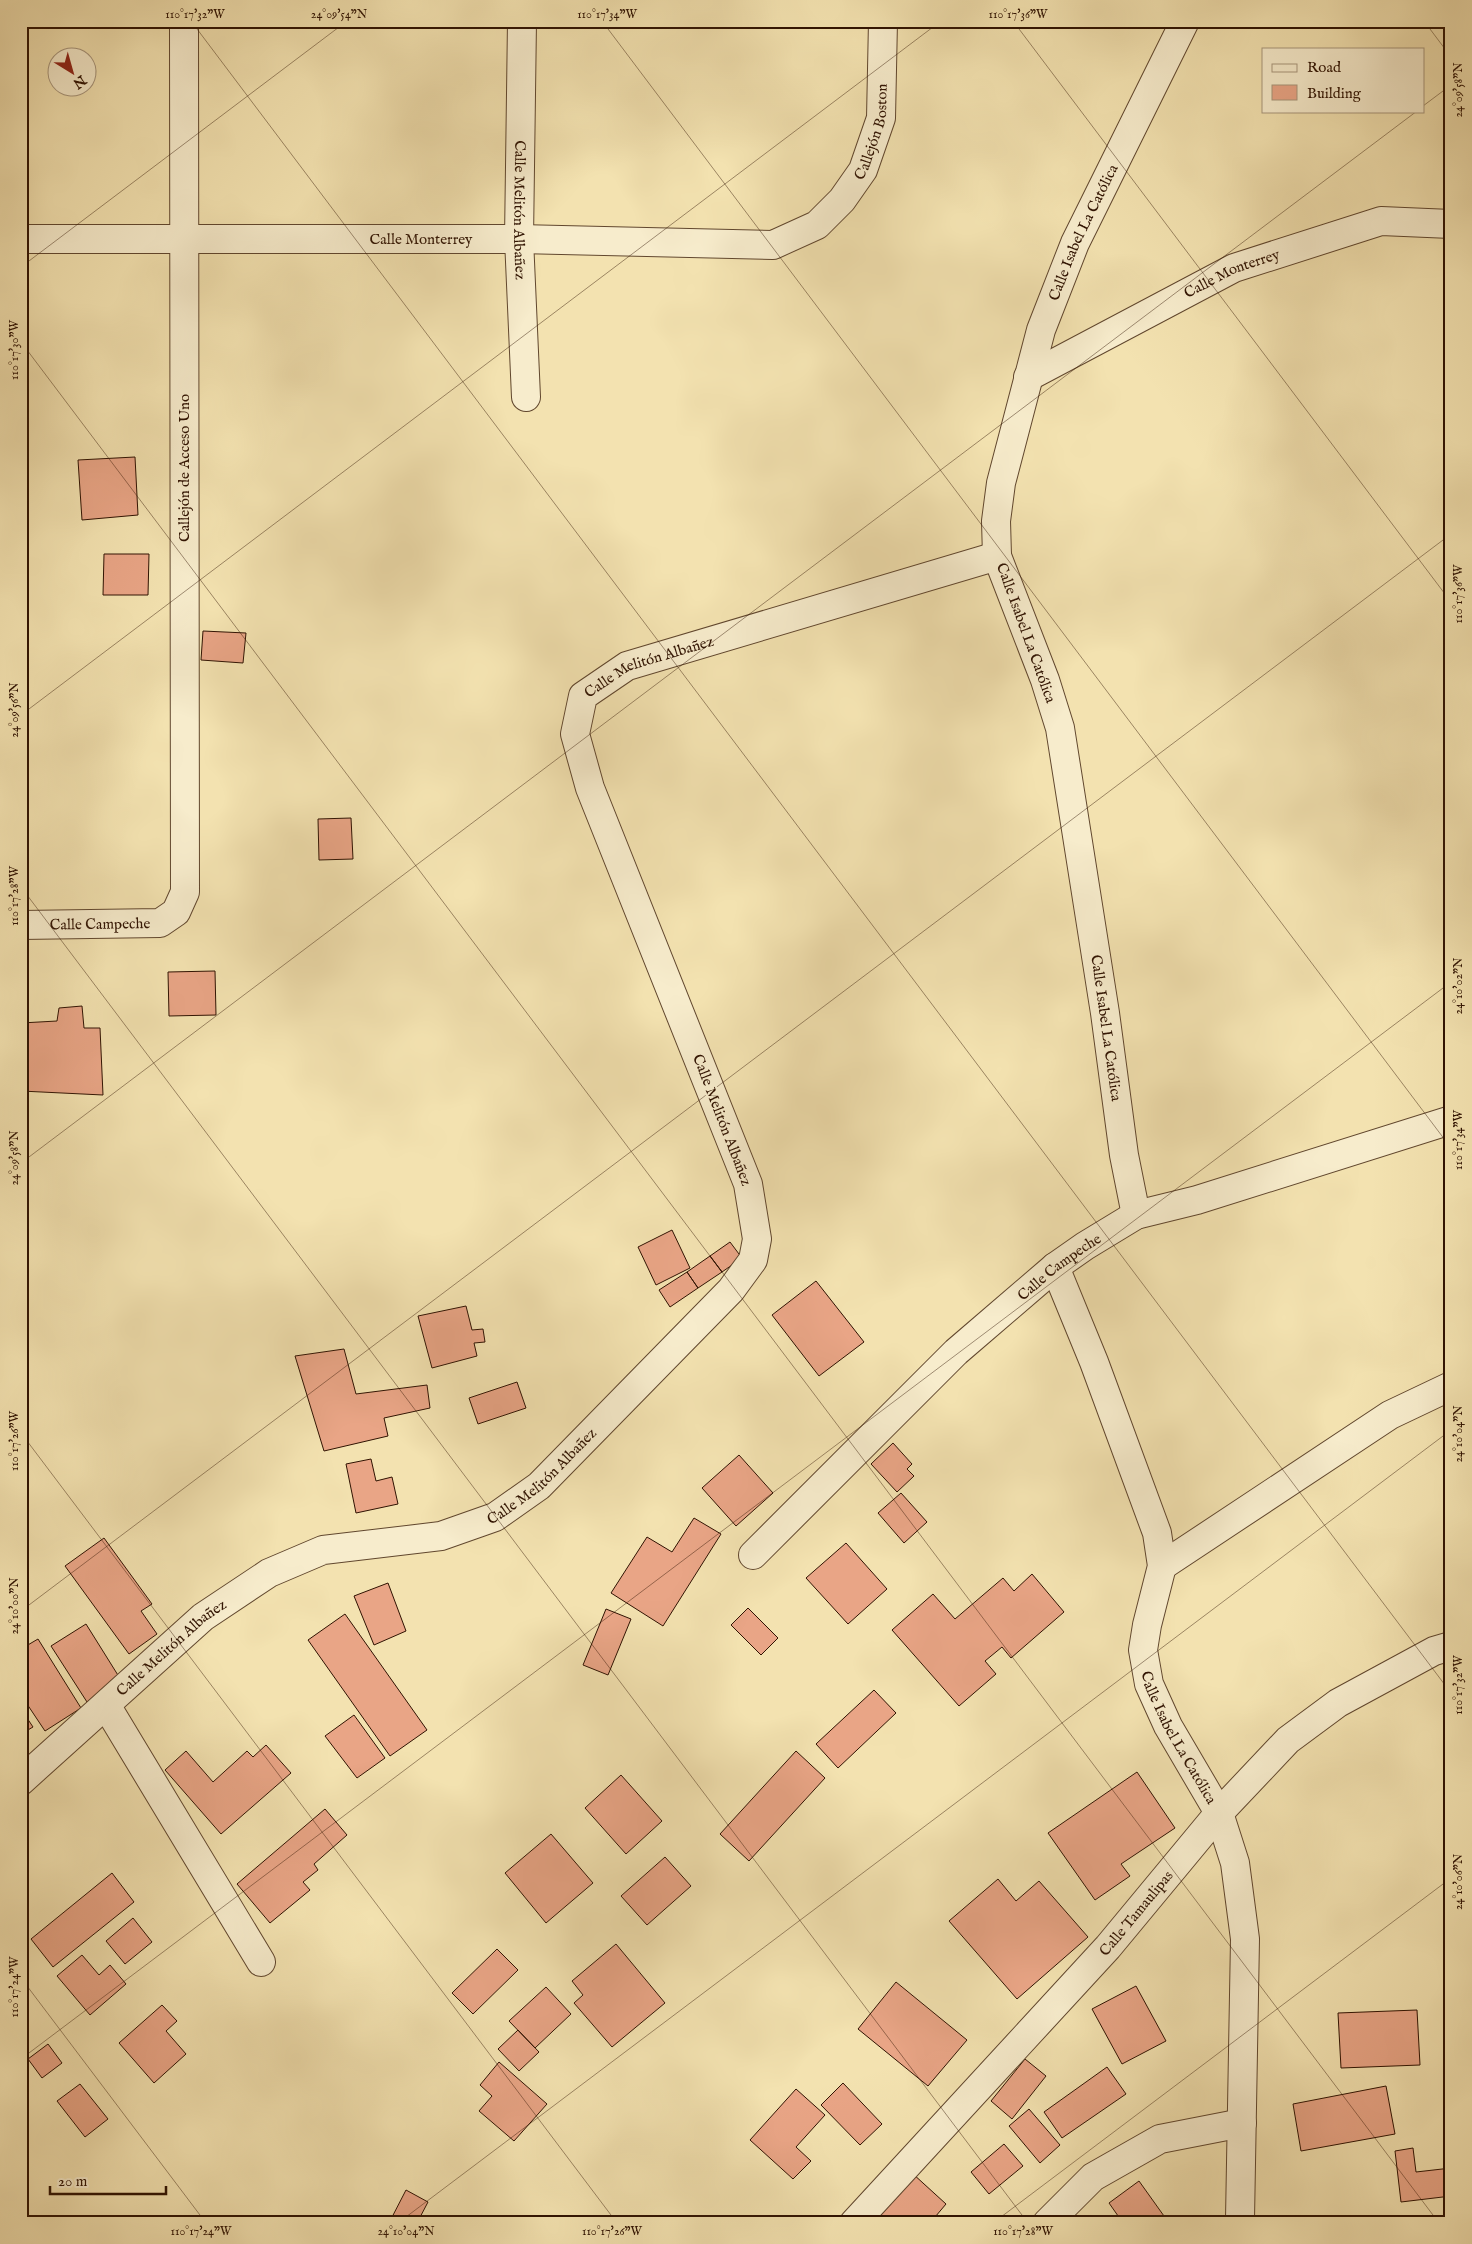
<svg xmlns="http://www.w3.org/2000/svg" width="1472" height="2244" font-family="'IM FELL English',serif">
<rect width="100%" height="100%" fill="#f3e2b0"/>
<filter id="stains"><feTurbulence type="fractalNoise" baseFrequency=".004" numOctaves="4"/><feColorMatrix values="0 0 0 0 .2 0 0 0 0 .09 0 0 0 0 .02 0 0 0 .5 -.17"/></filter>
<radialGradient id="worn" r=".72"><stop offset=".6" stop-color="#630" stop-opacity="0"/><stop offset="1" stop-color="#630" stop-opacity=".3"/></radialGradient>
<path fill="#e9a586" stroke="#301302" d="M21,366L25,367L26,397L21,398Z
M135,457L138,515L82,520L78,460Z
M104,554H149L148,595H103Z
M203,631L246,633L243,663L201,660Z
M351,818L353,859L319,860L318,819Z
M215,971L216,1015L169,1016L168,972Z
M82,1006L84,1028H100L103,1095L21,1091V1023L57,1021L59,1008Z
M672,1230L690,1268L656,1285L638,1247Z
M730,1242L742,1258L722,1272L710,1256Z
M710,1256L722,1272L698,1288L687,1272Z
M687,1272L698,1288L670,1307L659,1290Z
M816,1281L864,1342L819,1376L772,1315Z
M466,1306L472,1330L483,1329L485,1342L474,1343L477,1356L432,1368L418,1316Z
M344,1349L356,1394L427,1385L430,1408L384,1418L388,1436L324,1451L295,1356Z
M517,1382L526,1408L478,1424L469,1398Z
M893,1443L912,1464L907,1469L914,1476L897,1492L871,1464Z
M739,1455L773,1493L736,1526L702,1488Z
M371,1459L376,1481L392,1477L398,1504L356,1513L346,1464Z
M901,1493L927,1522L904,1543L878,1513Z
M694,1518L721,1534L663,1626L611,1593L647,1537L672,1552Z
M104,1538L152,1604L141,1611L157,1634L129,1654L65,1566Z
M846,1543L887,1589L848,1624L806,1578Z
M1032,1574L1064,1612L1011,1658L1002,1647L985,1661L996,1674L959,1706L892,1630L933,1594L955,1619L1003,1578L1014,1591Z
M388,1583L406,1631L374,1645L354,1596Z
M748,1608L778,1638L761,1655L731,1625Z
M606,1609L631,1619L608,1675L583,1665Z
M345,1614L427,1730L390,1756L308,1640Z
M86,1624L121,1680L87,1702L51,1646Z
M38,1639L81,1708L45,1731L21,1695V1649Z
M874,1690L896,1713L838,1768L816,1744Z
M21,1709L33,1727L21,1734Z
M354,1715L385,1758L357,1778L325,1736Z
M266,1745L291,1773L221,1834L165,1770L186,1751L213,1782L247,1751L253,1757Z
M796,1751L825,1778L749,1861L720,1834Z
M1137,1772L1175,1828L1121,1864L1130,1876L1095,1900L1048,1833Z
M621,1775L662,1821L626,1854L585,1808Z
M325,1809L347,1835L314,1864L318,1870L303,1882L310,1890L270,1923L237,1884Z
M551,1834L593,1883L546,1923L505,1873Z
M665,1857L691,1886L647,1925L621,1896Z
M112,1873L134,1902L53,1967L31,1939Z
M998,1879L1016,1901L1039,1881L1088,1937L1017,1999L949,1921Z
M133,1918L152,1942L125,1964L106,1941Z
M616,1944L665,2003L612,2047L574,2003L583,1995L572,1981Z
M497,1949L518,1970L473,2014L452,1993Z
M82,1955L99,1975L110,1965L126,1984L90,2015L57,1976Z
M896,1982L967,2040L928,2086L858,2029Z
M1136,1986L1166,2041L1122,2064L1092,2009Z
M546,1987L571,2014L535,2048L509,2021Z
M162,2005L177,2021L166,2031L186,2054L154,2083L119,2043Z
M1417,2010L1420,2065L1341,2068L1338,2013Z
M518,2030L539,2052L519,2071L498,2049Z
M48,2044L62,2063L42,2078L28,2059Z
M1025,2059L1046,2076L1012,2119L991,2101Z
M499,2062L547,2104L514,2141L479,2111L492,2096L480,2085Z
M1107,2067L1126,2094L1062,2138L1044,2112Z
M843,2083L882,2124L860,2145L821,2105Z
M80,2084L108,2119L85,2137L57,2101Z
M1386,2086L1395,2134L1301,2151L1293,2104Z
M796,2089L825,2115L796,2147L811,2161L793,2179L750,2140Z
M1029,2109L1060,2145L1040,2163L1009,2126Z
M1004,2144L1023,2166L989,2194L971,2172Z
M1413,2148L1416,2172L1451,2168V2196L1401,2202L1395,2151Z
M912,2173L946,2204L930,2223H886L875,2213Z
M1139,2181L1169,2223H1123L1109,2203Z
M406,2190L428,2202L417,2223H389Z
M727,2215L735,2223H720Z"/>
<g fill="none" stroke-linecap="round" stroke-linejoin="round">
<defs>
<g id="street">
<path id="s1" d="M522,21L519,239L526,397"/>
<path id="s2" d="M21,239H519L773,245L817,225L842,200L863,170L881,118L883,21"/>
<path id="s3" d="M1028,377L1234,268L1381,221L1451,224"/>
<path id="s4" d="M21,925L160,923L176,912L185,892L184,21"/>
<path id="s5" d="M1136,1215L1124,1155L1105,1013L1060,728L1045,680L997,556L996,521L1001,483L1041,330L1075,243L1185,21"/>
<path id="s6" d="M1055,1267L1094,1362L1157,1533L1162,1566L1147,1625L1143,1650L1149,1684L1168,1726L1219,1813L1235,1863L1245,1939L1240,2219L1242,2223"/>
<path id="s7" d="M753,1555L956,1352L1055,1267L1085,1246L1136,1215L1197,1200L1451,1120"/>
<path d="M1162,1566L1390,1415L1451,1386"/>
<path d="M106,1705L261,1962"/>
<path id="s8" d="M21,1781L203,1617L269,1573L323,1550L441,1536L495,1517L539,1486L731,1290L753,1260L757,1239L748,1184L590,788L575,734L583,696L627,666L997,556"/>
<path id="s9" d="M854,2223L1108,1947L1219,1813L1288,1740L1338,1703L1434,1651L1451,1646"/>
<path d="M1047,2223L1093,2177L1160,2139L1242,2123"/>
</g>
</defs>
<use href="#street" stroke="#61472e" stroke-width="30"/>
<use href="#street" stroke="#f7eccc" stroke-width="28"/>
</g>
<path fill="none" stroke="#301302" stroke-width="1" stroke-opacity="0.45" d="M191,21L1451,1693M602,21L1451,1148M1013,21L1451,602M1424,21L1451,57M1423,106L1451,85M21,267L347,21M21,342L1439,2223M21,715L941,21M21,887L1028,2223M21,1163L1417,111M21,1433L617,2223M21,1611L1451,534M21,1978L206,2223M21,2059L1451,982M398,2223L1451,1430M993,2223L1451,1878"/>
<g text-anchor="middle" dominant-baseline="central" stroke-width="4" stroke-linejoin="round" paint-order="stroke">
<g font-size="15" fill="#301302" stroke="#f7eccc">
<text stroke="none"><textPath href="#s2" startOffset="912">Callejón Boston</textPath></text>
<text stroke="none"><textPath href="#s1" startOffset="189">Calle Melitón Albañez</textPath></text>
<text stroke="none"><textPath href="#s5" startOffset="1014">Calle Isabel La Católica</textPath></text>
<text stroke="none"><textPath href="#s2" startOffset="400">Calle Monterrey</textPath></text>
<text stroke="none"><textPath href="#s3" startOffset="229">Calle Monterrey</textPath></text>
<text transform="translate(184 468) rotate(-90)">Callejón de Acceso Uno</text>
<text transform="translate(1026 633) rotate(70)">Calle Isabel La Católica</text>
<text stroke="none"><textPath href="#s8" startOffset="1596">Calle Melitón Albañez</textPath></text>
<text stroke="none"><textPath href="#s4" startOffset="79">Calle Campeche</textPath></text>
<text transform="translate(1106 1028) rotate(82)">Calle Isabel La Católica</text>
<text transform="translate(722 1120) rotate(69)">Calle Melitón Albañez</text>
<text stroke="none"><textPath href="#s7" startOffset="421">Calle Campeche</textPath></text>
<text stroke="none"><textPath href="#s8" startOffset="621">Calle Melitón Albañez</textPath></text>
<text stroke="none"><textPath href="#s8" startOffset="201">Calle Melitón Albañez</textPath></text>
<text stroke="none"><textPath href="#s6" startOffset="500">Calle Isabel La Católica</textPath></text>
<text stroke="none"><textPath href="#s9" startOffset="419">Calle Tamaulipas</textPath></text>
</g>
</g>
<rect width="1472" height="2244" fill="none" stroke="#f3e2b0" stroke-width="55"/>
<rect x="1262" y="48" width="162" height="65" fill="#f7eccc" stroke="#a7957b"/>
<rect x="1272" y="64" width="25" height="8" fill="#f7eccc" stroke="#a7957b"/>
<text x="1307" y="72" font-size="15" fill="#301302">Road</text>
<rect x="1272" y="85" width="25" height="15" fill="#e9a586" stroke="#a7957b"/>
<text x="1307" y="98" font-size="15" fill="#301302">Building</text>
<g transform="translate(72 72) rotate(143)"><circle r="24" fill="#f7eccc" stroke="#a7957b"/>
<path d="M0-4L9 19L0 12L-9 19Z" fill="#8f2418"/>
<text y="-8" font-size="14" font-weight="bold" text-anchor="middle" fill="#301302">N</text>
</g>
<path d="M50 2186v8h116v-8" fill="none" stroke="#301302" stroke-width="2.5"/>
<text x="58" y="2186" font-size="15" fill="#301302" stroke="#f7eccc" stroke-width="4" paint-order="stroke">20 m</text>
<rect x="28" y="28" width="1416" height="2188" fill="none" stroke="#301302" stroke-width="2"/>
<g font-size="12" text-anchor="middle" fill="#301302">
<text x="195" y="18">110°17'32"W</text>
<text x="339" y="18">24°09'54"N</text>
<text x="607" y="18">110°17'34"W</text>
<text x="1018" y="18">110°17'36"W</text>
<text transform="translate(1458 90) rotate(-90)" y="4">24°09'58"N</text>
<text transform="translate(14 350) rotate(-90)" y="4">110°17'30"W</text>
<text transform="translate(1458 594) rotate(-90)" y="4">110°17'36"W</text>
<text transform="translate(14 710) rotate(-90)" y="4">24°09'56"N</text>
<text transform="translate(14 896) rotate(-90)" y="4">110°17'28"W</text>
<text transform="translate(1458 986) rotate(-90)" y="4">24°10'02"N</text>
<text transform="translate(1458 1140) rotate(-90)" y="4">110°17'34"W</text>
<text transform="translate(14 1158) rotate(-90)" y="4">24°09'58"N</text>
<text transform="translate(1458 1434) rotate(-90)" y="4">24°10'04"N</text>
<text transform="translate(14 1441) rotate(-90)" y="4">110°17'26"W</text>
<text transform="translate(14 1606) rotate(-90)" y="4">24°10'00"N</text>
<text transform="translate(1458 1685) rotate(-90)" y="4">110°17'32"W</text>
<text transform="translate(1458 1882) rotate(-90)" y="4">24°10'06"N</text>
<text transform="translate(14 1987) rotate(-90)" y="4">110°17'24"W</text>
<text x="201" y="2235">110°17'24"W</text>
<text x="406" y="2235">24°10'04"N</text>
<text x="612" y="2235">110°17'26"W</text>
<text x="1023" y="2235">110°17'28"W</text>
</g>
<rect width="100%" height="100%" filter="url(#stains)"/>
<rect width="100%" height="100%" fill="url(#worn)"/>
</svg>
